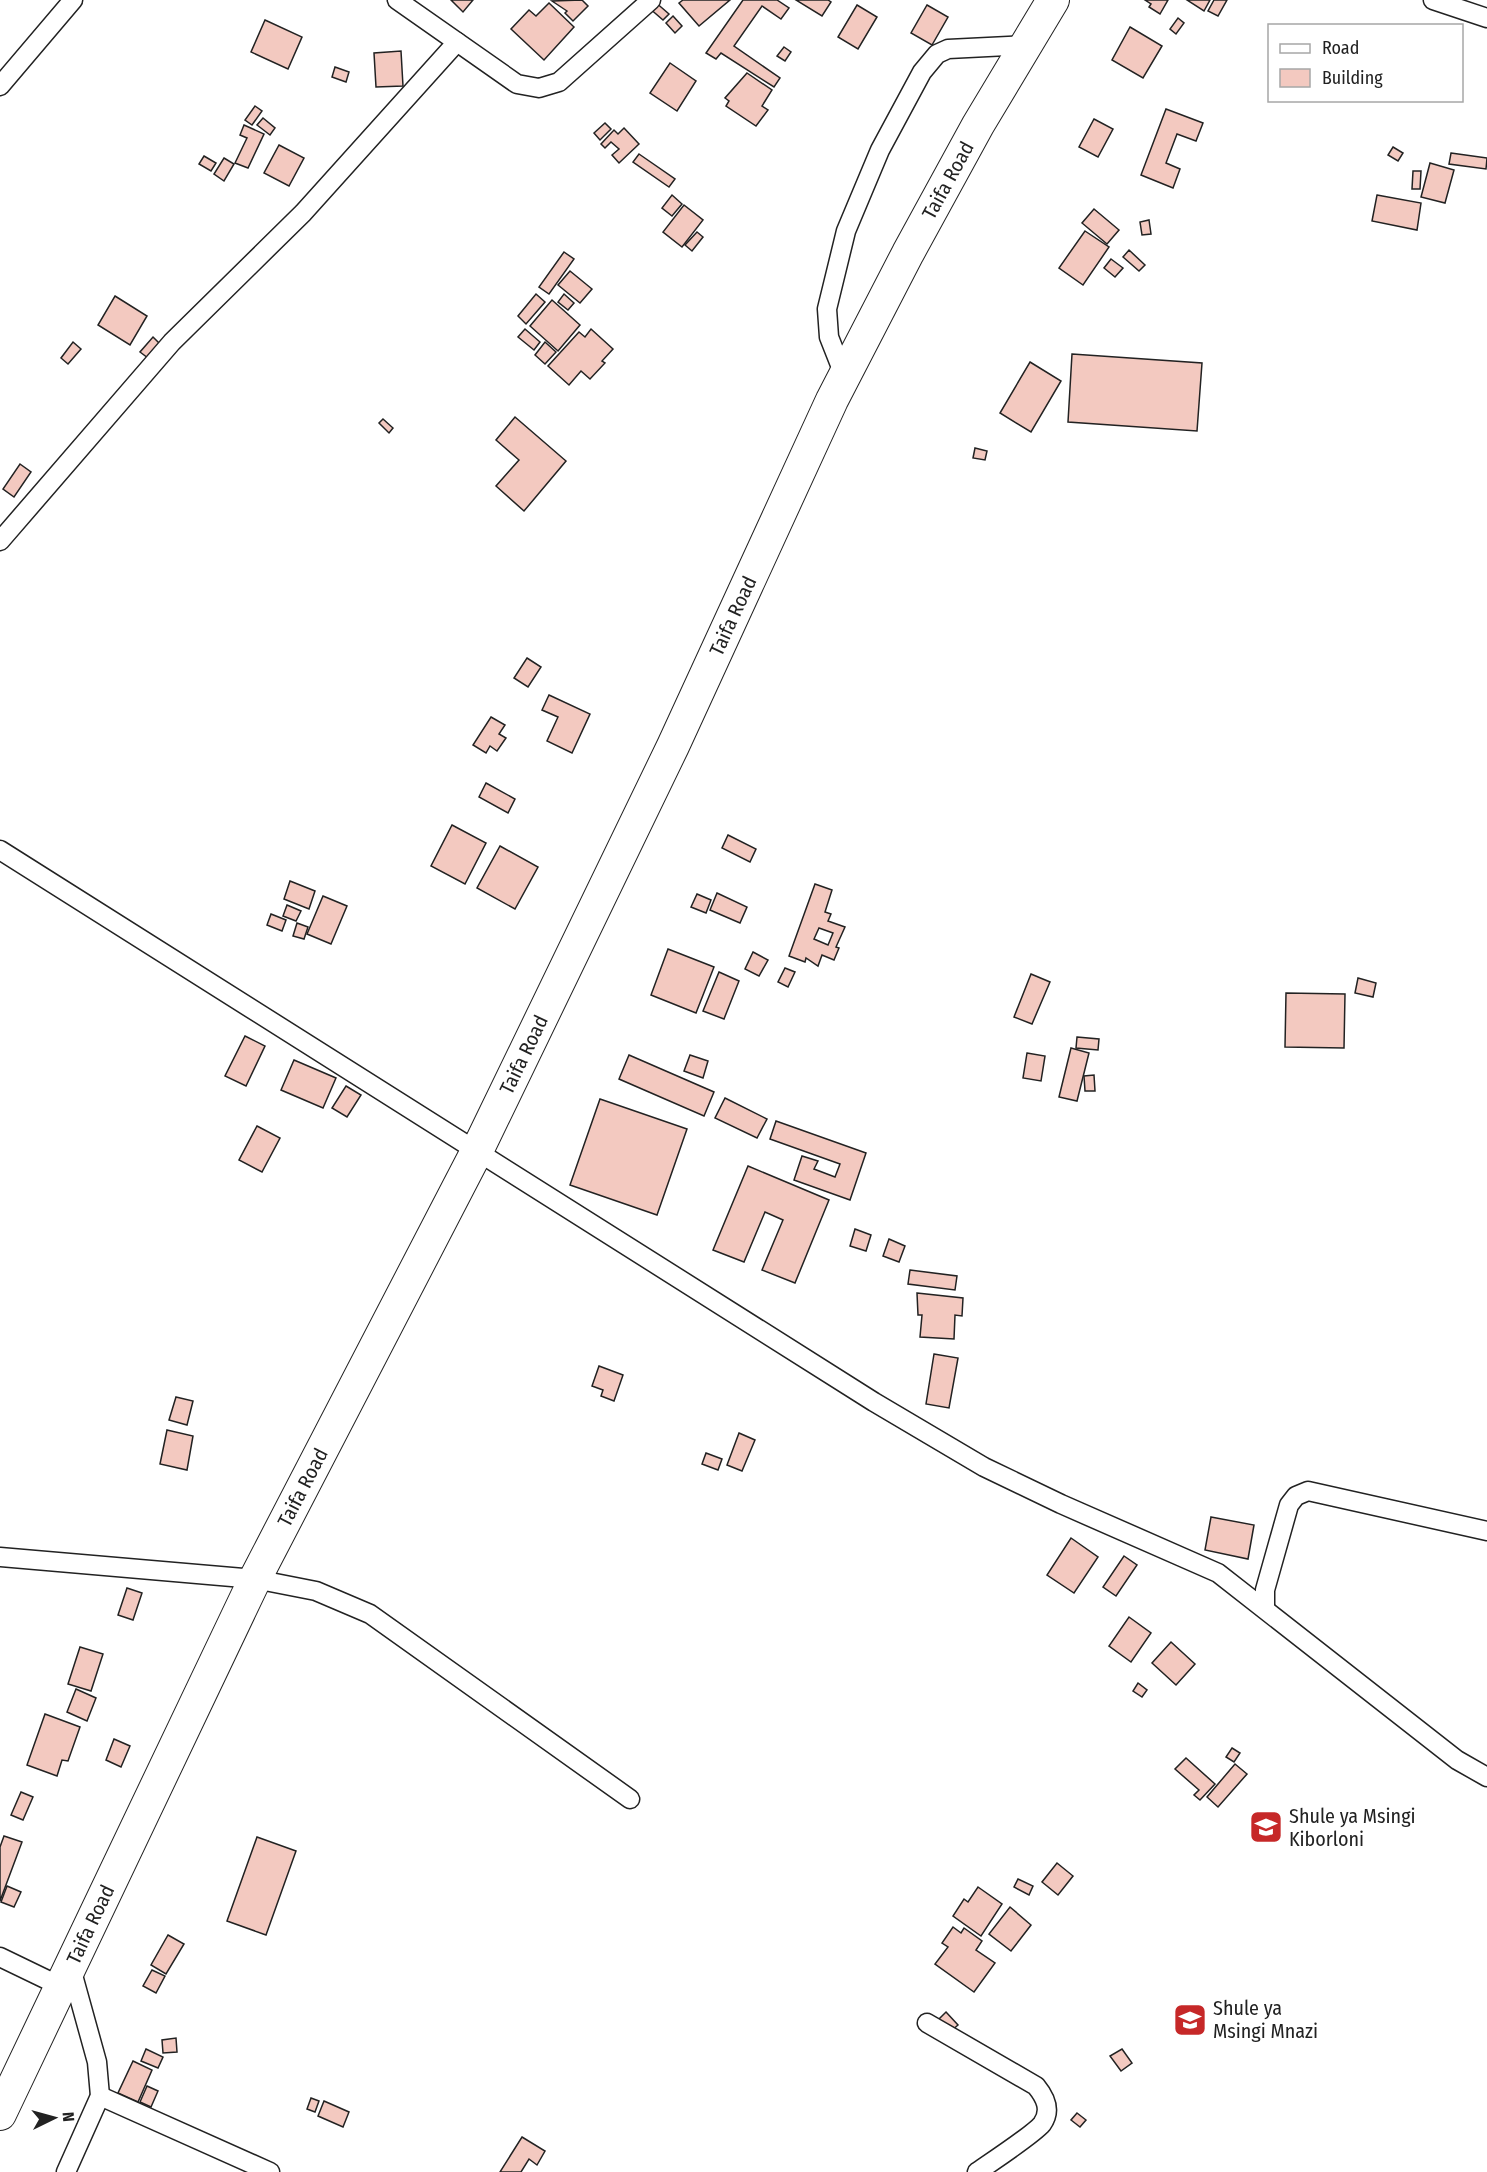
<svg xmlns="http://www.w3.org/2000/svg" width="1487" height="2172" font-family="'Fira Sans Condensed',sans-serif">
	<rect width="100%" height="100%" fill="#fff"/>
	<g fill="#f3c9c0" stroke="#222" stroke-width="1.5" fill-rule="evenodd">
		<polygon points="451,0 473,0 463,12"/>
		<polygon points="582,0 588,6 573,21 565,13 567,11 552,1"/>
		<polygon points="683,0 730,0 699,26 679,3"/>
		<polygon points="743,0 777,0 789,8 781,19 762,6 734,46 780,78 774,87 721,53 716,59 706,53"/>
		<polygon points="796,0 828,0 831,2 822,16"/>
		<polygon points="1145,0 1168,0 1160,14 1149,7 1151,4"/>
		<polygon points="1187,0 1210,0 1204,11"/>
		<polygon points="1214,0 1227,0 1218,16 1208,11"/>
		<polygon points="654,1 669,14 663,20 648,7"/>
		<polygon points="549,3 574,27 544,60 511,29 529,10 536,16"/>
		<polygon points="857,5 877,17 858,49 838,37"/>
		<polygon points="927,5 948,17 932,45 911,33"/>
		<polygon points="673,16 682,26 675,33 666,23"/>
		<polygon points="1178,18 1184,23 1176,34 1170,29"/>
		<polygon points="265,20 302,37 288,69 251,52"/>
		<polygon points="1130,27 1162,46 1143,78 1112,60"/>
		<polygon points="784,47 791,52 785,61 777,56"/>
		<polygon points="401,51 403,86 376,87 374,53"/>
		<polygon points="670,63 696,81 677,111 650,93"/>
		<polygon points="335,67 349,72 346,82 332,77"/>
		<polygon points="747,73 772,90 762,106 768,110 756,126 726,106 729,101 725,98"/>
		<polygon points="255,106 262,111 252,125 245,120"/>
		<polygon points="1166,109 1203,123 1196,141 1177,134 1166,163 1180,169 1173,188 1141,175"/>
		<polygon points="263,118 275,128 270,135 257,125"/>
		<polygon points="1094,119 1113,129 1098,157 1079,147"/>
		<polygon points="605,123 611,129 600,140 594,133"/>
		<polygon points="244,125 264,134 248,168 235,163 247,138 240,135"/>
		<polygon points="624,128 639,144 619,163 612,155 619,149 611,142 605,148 601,144 614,130 618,134"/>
		<polygon points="279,145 304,158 289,186 264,173"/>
		<polygon points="1393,147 1403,153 1398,161 1388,155"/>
		<polygon points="1451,153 1487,158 1486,169 1449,164"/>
		<polygon points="639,154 675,179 669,187 633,162"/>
		<polygon points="204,156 216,163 211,171 199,164"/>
		<polygon points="224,158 234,164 224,181 214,174"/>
		<polygon points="1430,163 1454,170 1445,203 1421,197"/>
		<polygon points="1413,171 1421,171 1420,189 1412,189"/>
		<polygon points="672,195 682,204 672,216 662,208"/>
		<polygon points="1377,195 1421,203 1417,230 1372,221"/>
		<polygon points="684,205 703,220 682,247 663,232"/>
		<polygon points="1094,209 1119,230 1107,244 1082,223"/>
		<polygon points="1149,220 1151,234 1142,235 1140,222"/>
		<polygon points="1085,231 1109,247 1083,285 1059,268"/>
		<polygon points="697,232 703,237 692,251 685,245"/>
		<polygon points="1129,250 1145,265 1139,271 1123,257"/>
		<polygon points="564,252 574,259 549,294 539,287"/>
		<polygon points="1111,259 1123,268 1115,277 1104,268"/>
		<polygon points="570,271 592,289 580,303 558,285"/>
		<polygon points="536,294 545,302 526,324 518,316"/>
		<polygon points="564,294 574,303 568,310 558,302"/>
		<polygon points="115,296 147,316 130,345 98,325"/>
		<polygon points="552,300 580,325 558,351 530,326"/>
		<polygon points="525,329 540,342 534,350 518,337"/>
		<polygon points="591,329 613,349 602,361 605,363 590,379 581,371 569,385 548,366 579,332 585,337"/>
		<polygon points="153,337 161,345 148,358 140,352"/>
		<polygon points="73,342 81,349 68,364 61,358"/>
		<polygon points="545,342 556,352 545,364 535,355"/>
		<polygon points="1072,354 1202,363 1197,431 1068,422"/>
		<polygon points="1030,362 1061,381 1031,432 1000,413"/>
		<polygon points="515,417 566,461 524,511 496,486 519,460 496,440"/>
		<polygon points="383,419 393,428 389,433 379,423"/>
		<polygon points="975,448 987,451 985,460 973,458"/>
		<polygon points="20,464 31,472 14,497 3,489"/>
		<polygon points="527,658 541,667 528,687 514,678"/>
		<polygon points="549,695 590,714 572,753 547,741 558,717 542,710"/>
		<polygon points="491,717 505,725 499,734 506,738 497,751 490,746 486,753 473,745"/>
		<polygon points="486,783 515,799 508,813 479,797"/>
		<polygon points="452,825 486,843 465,884 431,866"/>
		<polygon points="728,835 756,849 750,862 722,848"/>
		<polygon points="500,846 538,867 515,909 477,888"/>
		<polygon points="290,881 315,891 309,909 284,899"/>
		<path d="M815 884 832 890 825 912 831 914 828 921 845 927 836 947 839 948 834 960 822 955 818 966 806 958 805 962 789 956ZM819 928 833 933 828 945 814 939Z"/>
		<polygon points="717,893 747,907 740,923 710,910"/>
		<polygon points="697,894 711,900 706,913 691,907"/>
		<polygon points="323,896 347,906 331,944 307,934"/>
		<polygon points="287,905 301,911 296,921 283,916"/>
		<polygon points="271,914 286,920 282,931 267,925"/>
		<polygon points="297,923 308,927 304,939 293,936"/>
		<polygon points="668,949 714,967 696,1013 651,995"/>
		<polygon points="753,952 768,960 759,976 745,969"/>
		<polygon points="785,968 795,972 788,987 778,982"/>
		<polygon points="719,972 739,981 724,1019 703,1011"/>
		<polygon points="1031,974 1050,982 1032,1024 1014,1017"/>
		<polygon points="1358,978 1376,983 1373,997 1355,993"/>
		<polygon points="1286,993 1345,994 1344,1048 1285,1047"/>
		<polygon points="245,1036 265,1046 246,1086 225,1076"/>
		<polygon points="1077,1037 1099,1039 1098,1050 1076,1048"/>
		<polygon points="1071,1048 1089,1053 1077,1101 1059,1097"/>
		<polygon points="1027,1053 1045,1056 1041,1081 1023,1078"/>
		<polygon points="629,1055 714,1092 704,1116 619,1079"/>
		<polygon points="690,1055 708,1061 703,1078 684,1071"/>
		<polygon points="294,1060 336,1078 323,1108 281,1090"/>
		<polygon points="1094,1075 1095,1091 1085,1091 1084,1076"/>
		<polygon points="346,1086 361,1095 347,1117 332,1108"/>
		<polygon points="725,1098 767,1119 757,1138 715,1118"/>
		<polygon points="600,1099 687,1129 657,1215 570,1185"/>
		<polygon points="776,1121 866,1153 850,1200 794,1180 802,1156 818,1161 814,1169 835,1177 840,1164 770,1139"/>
		<polygon points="257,1126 280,1138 262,1172 239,1160"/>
		<polygon points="748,1166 829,1200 795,1283 762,1270 783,1220 765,1212 744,1262 713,1250"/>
		<polygon points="855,1229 871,1235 866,1251 850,1246"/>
		<polygon points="889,1239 905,1246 899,1262 883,1256"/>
		<polygon points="910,1270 957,1276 955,1290 908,1284"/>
		<polygon points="917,1293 963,1298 962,1316 955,1315 954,1339 920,1337 922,1315 918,1315"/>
		<polygon points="934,1354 958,1358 949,1408 926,1404"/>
		<polygon points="599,1366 623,1375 614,1401 601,1396 603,1390 592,1386"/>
		<polygon points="176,1397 193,1401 187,1425 169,1420"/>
		<polygon points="167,1430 193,1436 187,1470 160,1464"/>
		<polygon points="739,1433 755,1440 742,1471 727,1465"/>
		<polygon points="706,1453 722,1459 718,1470 702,1464"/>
		<polygon points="1211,1517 1254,1525 1248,1559 1205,1550"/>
		<polygon points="1071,1538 1098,1557 1074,1593 1047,1575"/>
		<polygon points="1124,1556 1137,1565 1116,1596 1103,1587"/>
		<polygon points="127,1588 142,1593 133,1620 118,1615"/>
		<polygon points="1129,1617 1151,1633 1131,1662 1109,1646"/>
		<polygon points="1171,1642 1195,1664 1176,1685 1152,1663"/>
		<polygon points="80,1647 103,1654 91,1691 68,1684"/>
		<polygon points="1138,1683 1147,1690 1142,1697 1133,1691"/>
		<polygon points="76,1689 96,1698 87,1721 67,1712"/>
		<polygon points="45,1714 80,1727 68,1761 62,1760 57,1776 27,1765"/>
		<polygon points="114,1739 130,1746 121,1767 106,1760"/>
		<polygon points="1232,1748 1240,1753 1234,1762 1226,1757"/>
		<polygon points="1186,1758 1215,1784 1200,1800 1194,1795 1199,1790 1175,1769"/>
		<polygon points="1235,1764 1247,1774 1218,1807 1207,1797"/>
		<polygon points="21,1792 33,1797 23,1820 11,1815"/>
		<polygon points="4,1836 22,1842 0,1901 0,1847"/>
		<polygon points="257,1837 296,1851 266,1935 227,1921"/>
		<polygon points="1057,1863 1073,1876 1058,1895 1042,1882"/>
		<polygon points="1018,1879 1033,1886 1029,1895 1014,1887"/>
		<polygon points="7,1886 21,1892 14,1907 1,1902"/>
		<polygon points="978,1887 1002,1904 981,1936 953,1916 964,1899 968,1902"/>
		<polygon points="1010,1907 1031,1925 1011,1951 989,1934"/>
		<polygon points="953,1927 961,1933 964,1928 982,1941 976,1950 995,1963 974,1992 935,1964 948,1947 942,1943"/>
		<polygon points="168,1935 184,1944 166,1974 151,1965"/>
		<polygon points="152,1970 165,1976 156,1993 143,1986"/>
		<polygon points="946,2012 958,2025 951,2031 939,2019"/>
		<polygon points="176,2038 177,2052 163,2053 162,2040"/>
		<polygon points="146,2049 163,2057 158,2068 141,2061"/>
		<polygon points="1122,2049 1132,2063 1121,2071 1110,2056"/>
		<polygon points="133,2061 152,2070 138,2102 118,2093"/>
		<polygon points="147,2086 158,2091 151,2107 140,2102"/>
		<polygon points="311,2098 319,2101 315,2112 307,2109"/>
		<polygon points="324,2101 349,2112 343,2127 318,2116"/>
		<polygon points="1077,2113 1086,2120 1080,2127 1071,2120"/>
		<polygon points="522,2137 545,2151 537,2165 529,2159 521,2172 500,2172"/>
	</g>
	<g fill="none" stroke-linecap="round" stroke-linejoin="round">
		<g stroke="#222" stroke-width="21">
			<g id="minor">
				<polyline points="397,0 517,84 539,88 559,82 651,0"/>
				<polyline points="1433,0 1487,18"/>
				<polyline points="0,86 73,0"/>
				<polyline points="844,375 829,337 827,309 846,231 880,150 922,72 937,54 948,49 1026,45"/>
				<polyline points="0,541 172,342 303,213 457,42"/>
				<polyline points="0,850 874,1402 984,1467 1061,1504 1218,1573 1457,1760 1487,1777"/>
				<polyline points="0,1557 255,1579 316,1591 370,1614 630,1799"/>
				<polyline points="1265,1607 1265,1590 1289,1505 1296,1496 1308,1491 1487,1531"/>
				<polyline points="0,1957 62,1987"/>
				<path d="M927 2023 1036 2086C1045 2097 1052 2110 1042 2124 1034 2134 990 2163 977 2172"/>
				<polyline points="100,2096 270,2172"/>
				<polyline points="66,2172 100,2096 97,2062 71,1968"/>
			</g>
		</g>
		<g stroke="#222" stroke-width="34">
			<g id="trunk">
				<path id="s1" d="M0 2114 255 1579 477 1151 673 746 832 400 908 253 978 125 1053 0"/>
			</g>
		</g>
		<use href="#minor" stroke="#fff" stroke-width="18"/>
		<use href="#trunk" stroke="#fff" stroke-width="32"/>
	</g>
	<defs>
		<g id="school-square" transform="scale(1.725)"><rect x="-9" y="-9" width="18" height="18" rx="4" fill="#c62828" stroke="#fff"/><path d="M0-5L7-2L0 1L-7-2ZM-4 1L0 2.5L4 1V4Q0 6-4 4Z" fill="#fff"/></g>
	</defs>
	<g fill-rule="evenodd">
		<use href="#school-square" x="1266" y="1827"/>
		<use href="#school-square" x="1190" y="2020"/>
	</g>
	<g text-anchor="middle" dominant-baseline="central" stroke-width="4.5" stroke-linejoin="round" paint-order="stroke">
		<g font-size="20" fill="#222" stroke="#fff">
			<text stroke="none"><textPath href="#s1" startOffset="2154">Taifa Road</textPath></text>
			<text stroke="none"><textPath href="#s1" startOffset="1668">Taifa Road</textPath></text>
			<text stroke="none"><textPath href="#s1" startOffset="1182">Taifa Road</textPath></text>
			<text stroke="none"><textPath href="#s1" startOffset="696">Taifa Road</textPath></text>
			<text stroke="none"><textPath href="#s1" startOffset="210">Taifa Road</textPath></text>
		</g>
		<g font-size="20" fill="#222" stroke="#fff" text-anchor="start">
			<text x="1289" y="1816">Shule ya Msingi<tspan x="1289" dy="23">Kiborloni</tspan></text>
			<text x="1213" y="2008">Shule ya<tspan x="1213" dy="23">Msingi Mnazi</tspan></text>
		</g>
	</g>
	<rect x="1268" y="24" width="195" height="78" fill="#ffffff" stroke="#a7a7a7" stroke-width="1.5"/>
	<rect x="1280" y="44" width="30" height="9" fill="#ffffff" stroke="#a7a7a7" stroke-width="1.5"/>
	<text x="1322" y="54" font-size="18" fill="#222222">Road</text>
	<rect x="1280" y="69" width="30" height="18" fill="#f3c9c0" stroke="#a7a7a7" stroke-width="1.5"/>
	<text x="1322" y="84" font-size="18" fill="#222222">Building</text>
	<g transform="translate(54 2118) rotate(85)" stroke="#ffffff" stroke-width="4.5" paint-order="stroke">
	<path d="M0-4.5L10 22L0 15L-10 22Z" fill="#222222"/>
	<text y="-9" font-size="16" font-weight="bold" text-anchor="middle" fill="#222222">N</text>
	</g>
</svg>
